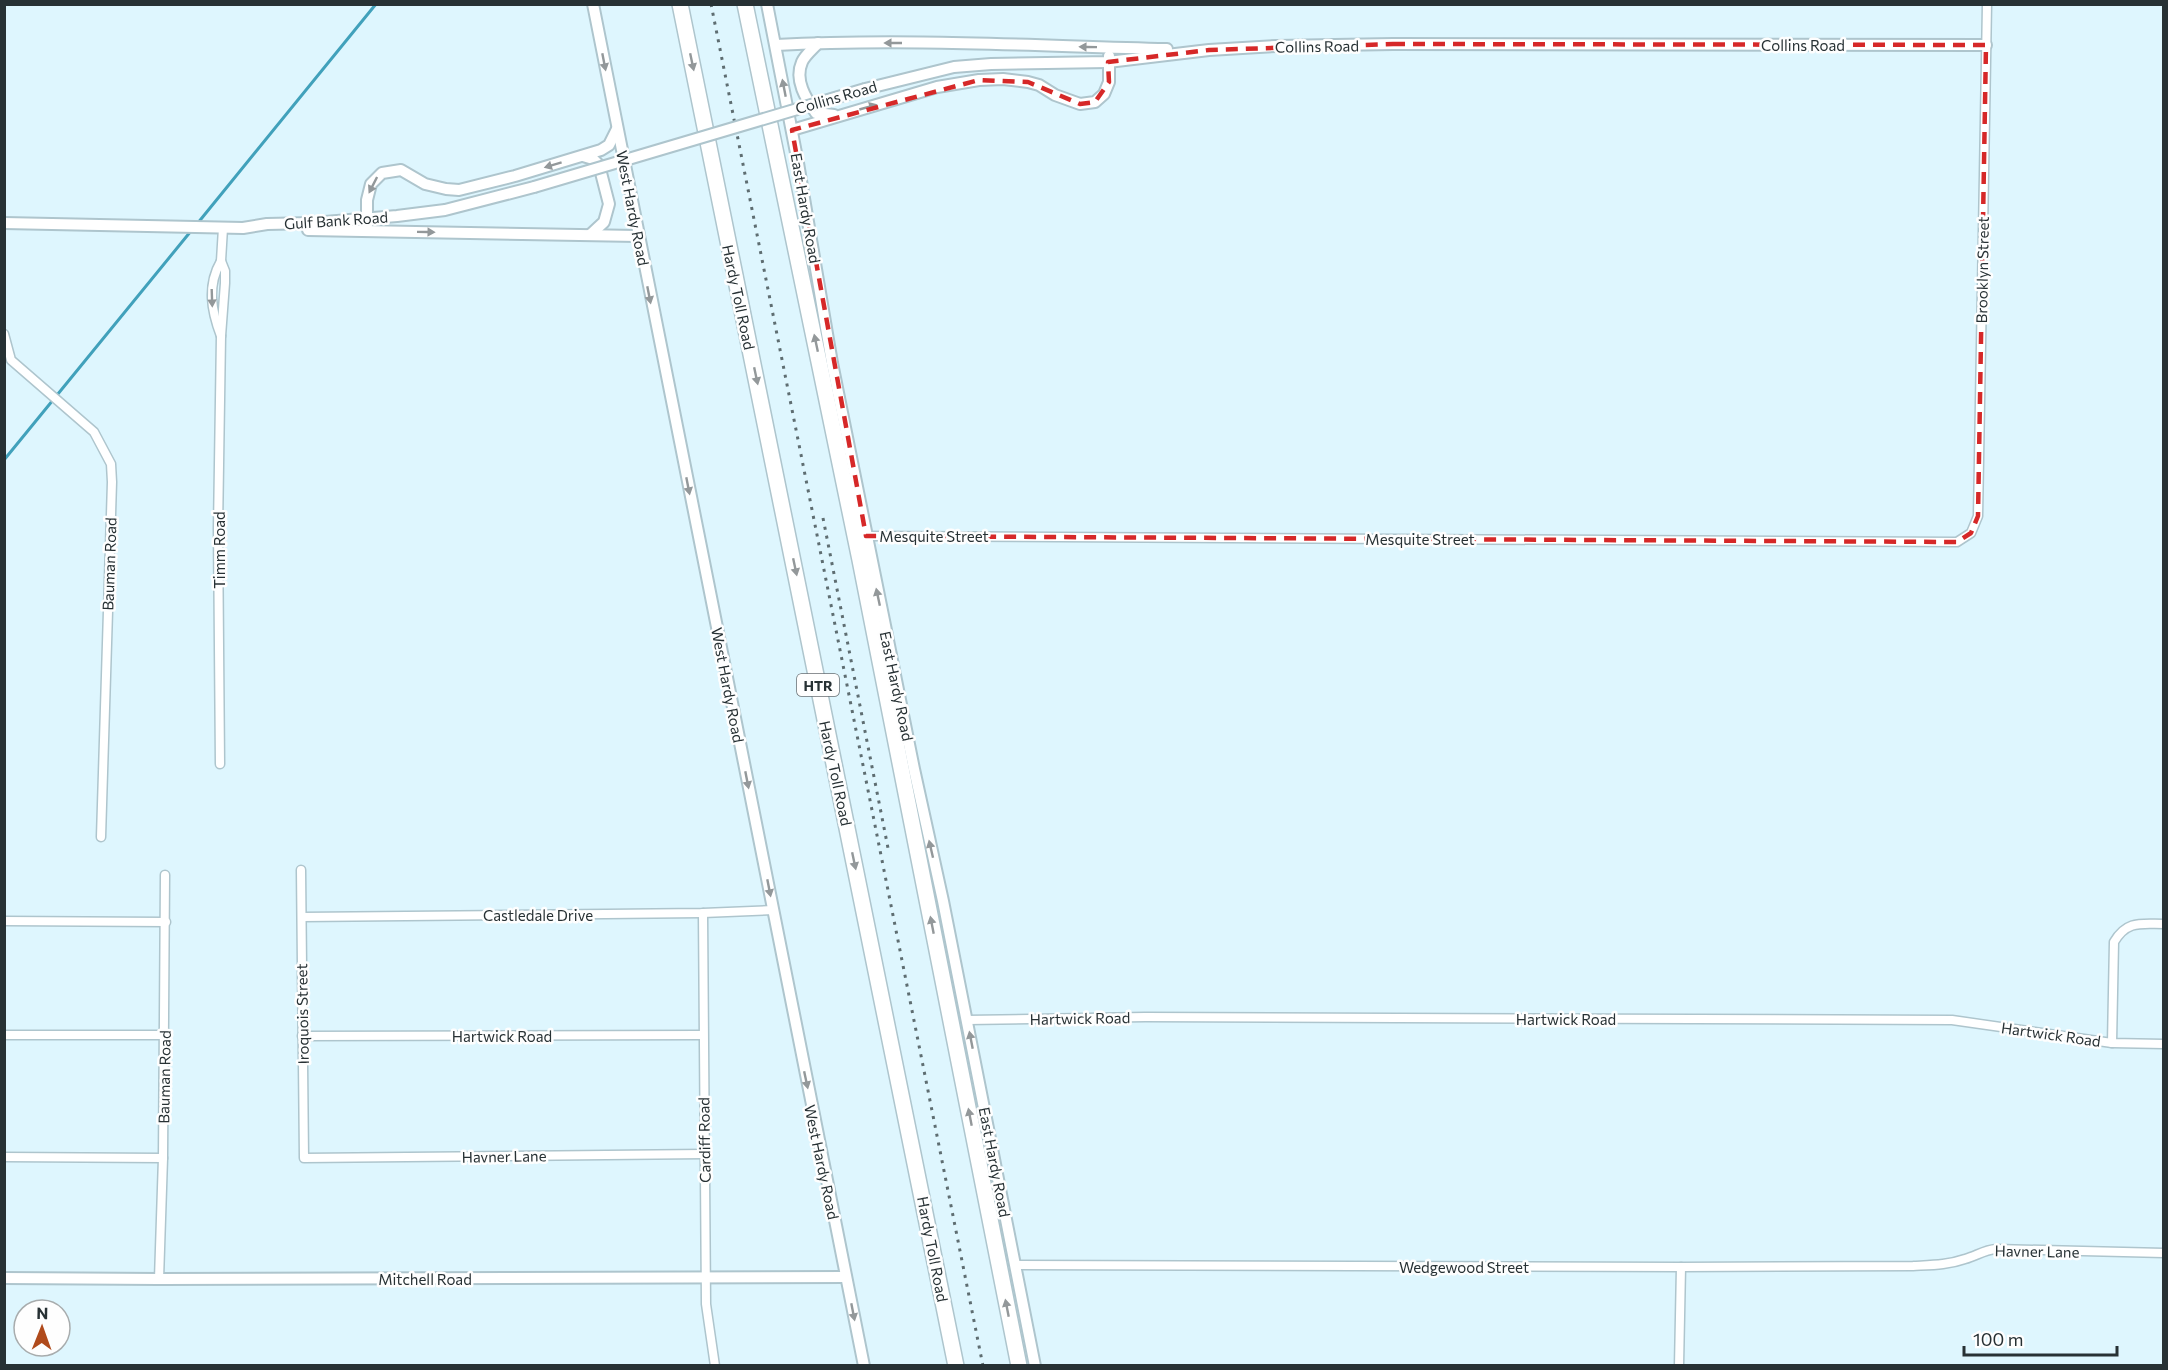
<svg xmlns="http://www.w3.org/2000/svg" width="2168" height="1370" font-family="Commissioner,sans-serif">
	<rect width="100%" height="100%" fill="#def6fe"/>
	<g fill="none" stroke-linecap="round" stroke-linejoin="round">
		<g stroke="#41a1bb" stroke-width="3">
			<polyline points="197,224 376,4"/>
			<polyline points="4,460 191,231"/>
		</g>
		<g stroke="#aec5cd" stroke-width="11">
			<g id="street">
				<path d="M221 261C207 285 211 310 221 336"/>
				<polyline points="4,334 11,360 94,432 111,464 112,482 101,837"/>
				<polyline points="866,536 1957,542 1971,533 1978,516 1987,4"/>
				<polyline points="220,764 218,529 221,336 225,283 225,271 221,261 223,228"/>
				<polyline points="301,870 304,1158 705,1154"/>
				<polyline points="703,913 706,1304 715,1366"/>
				<polyline points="302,917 703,913 773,910"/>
				<polyline points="4,921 166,922"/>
				<polyline points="967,1020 1145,1017 1952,1020 2112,1043 2164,1044"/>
				<polyline points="4,1035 164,1035"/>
				<polyline points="302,1036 702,1035"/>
				<path d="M2112 1043 2114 942C2127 920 2141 924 2164 924"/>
				<polyline points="4,1157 163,1158"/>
				<path d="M1015 1265 1681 1267 1913 1266C1931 1265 1948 1265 1965 1259 1976 1256 1984 1250 1996 1249L2164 1253"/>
				<polyline points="159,1279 163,1158 165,875"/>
				<polyline points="1679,1366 1681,1267"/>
			</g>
		</g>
		<g stroke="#aec5cd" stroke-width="14">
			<g id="secondary">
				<polyline points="593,4 864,1366"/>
				<polyline points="767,4 798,163 832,363 914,769 943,901 1035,1366"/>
				<path d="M818 43C813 49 805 55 802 62 794 80 806 99 816 113L834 115"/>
				<path d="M776 45C906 38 1037 46 1167 49"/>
				<polyline points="865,89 954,67 991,64 1108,62 1209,50 1276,46 1393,44 1986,45"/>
				<polyline points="792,130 937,87 979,80 1003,79 1028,82 1039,85 1055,95 1080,104 1095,102 1104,94 1109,82 1109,56"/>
				<polyline points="583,156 593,159 599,165 609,204 604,222 590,235"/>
				<polyline points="4,223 243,228 267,224 313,223 397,216 445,210 534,187"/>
				<polyline points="367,225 367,200 371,184 382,173 401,170 425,184 446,189 459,190 515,176 601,150 609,145 617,129"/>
				<polyline points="308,230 637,236"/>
				<polyline points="4,1278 159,1279 846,1277"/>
			</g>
		</g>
		<g stroke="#aec5cd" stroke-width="18">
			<g id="highway">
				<polyline points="680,4 956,1366"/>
				<polyline points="745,4 860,560 1019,1366"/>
			</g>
		</g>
		<use href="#street" stroke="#fff" stroke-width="8"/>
		<use href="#secondary" stroke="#fff" stroke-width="10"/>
		<use href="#highway" stroke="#fff" stroke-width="15"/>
		<g stroke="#5e6d71" stroke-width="3" stroke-dasharray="3 6" stroke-linecap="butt">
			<polyline points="711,4 983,1366"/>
			<polyline points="823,518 888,848"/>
		</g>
		<g stroke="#aec5cd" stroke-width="14" stroke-linecap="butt">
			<polyline id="secondary-bridge" points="534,187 865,89"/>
		</g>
		<use href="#secondary-bridge" stroke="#fff" stroke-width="10"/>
	</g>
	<defs><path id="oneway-solid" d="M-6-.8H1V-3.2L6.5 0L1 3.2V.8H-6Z" transform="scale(1.5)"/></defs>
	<g fill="#93989a">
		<use href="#oneway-solid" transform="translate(893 43) rotate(-180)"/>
		<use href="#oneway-solid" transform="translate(1088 47) rotate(-179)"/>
		<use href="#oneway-solid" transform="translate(604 62) rotate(79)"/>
		<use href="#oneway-solid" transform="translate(692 62) rotate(78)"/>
		<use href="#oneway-solid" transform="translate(784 88) rotate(-101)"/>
		<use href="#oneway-solid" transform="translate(868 107) rotate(-16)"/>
		<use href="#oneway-solid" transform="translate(553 165) rotate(163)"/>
		<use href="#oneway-solid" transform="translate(373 185) rotate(117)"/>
		<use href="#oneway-solid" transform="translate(426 232) rotate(1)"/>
		<use href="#oneway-solid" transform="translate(649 295) rotate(79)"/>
		<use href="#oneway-solid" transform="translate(212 298) rotate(88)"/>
		<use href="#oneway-solid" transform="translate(816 343) rotate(-102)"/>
		<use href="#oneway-solid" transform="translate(756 376) rotate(78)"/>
		<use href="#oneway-solid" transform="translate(688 486) rotate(79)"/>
		<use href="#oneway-solid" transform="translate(795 567) rotate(78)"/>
		<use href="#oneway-solid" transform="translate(878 597) rotate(-102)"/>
		<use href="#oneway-solid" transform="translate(747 780) rotate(79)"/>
		<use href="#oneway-solid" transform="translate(931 849) rotate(-103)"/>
		<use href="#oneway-solid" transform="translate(854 861) rotate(78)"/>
		<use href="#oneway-solid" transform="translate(769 888) rotate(79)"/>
		<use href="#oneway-solid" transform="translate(932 925) rotate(-101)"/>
		<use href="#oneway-solid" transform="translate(971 1040) rotate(-101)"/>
		<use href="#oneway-solid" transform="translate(806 1080) rotate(78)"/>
		<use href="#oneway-solid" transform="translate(970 1117) rotate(-101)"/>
		<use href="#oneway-solid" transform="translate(1007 1308) rotate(-101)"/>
		<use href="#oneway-solid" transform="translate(853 1312) rotate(79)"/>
	</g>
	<path fill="none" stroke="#d62828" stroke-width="4.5" stroke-dasharray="12 8" stroke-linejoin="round" d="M1393 44 1986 45 1978 516 1971 533 1957 542 866 536 792 130 979 80 1028 82 1080 104 1095 102 1109 82 1108 62 1209 50Z"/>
	<g text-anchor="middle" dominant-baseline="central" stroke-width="5" stroke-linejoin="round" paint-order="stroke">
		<rect fill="#fefefe" stroke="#686e71" stroke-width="1.5" x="797" y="674" width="42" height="22" rx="4.5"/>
		<g font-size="14" font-weight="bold" fill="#273134">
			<text x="818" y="685">HTR</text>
		</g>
		<g font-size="15" fill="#273134" stroke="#fefefe">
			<text x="1803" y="45">Collins Road</text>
			<text transform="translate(1317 46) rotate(-1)">Collins Road</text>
			<text transform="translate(836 97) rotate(-16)">Collins Road</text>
			<text transform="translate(633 208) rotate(79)">West Hardy Road</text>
			<text transform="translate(806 208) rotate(80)">East Hardy Road</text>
			<text transform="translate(336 220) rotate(-4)">Gulf Bank Road</text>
			<text transform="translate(1982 270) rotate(-89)">Brooklyn Street</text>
			<text transform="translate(739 297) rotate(78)">Hardy Toll Road</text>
			<text x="934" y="536">Mesquite Street</text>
			<text x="1420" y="539">Mesquite Street</text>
			<text transform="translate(219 550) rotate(-90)">Timm Road</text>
			<text transform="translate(109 564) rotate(-88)">Bauman Road</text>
			<text transform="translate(728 685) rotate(79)">West Hardy Road</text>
			<text transform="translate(897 686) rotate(78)">East Hardy Road</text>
			<text transform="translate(836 773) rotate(78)">Hardy Toll Road</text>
			<text x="538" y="915">Castledale Drive</text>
			<text transform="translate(302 1014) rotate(-91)">Iroquois Street</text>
			<text transform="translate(1080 1018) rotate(-1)">Hartwick Road</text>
			<text x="1566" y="1019">Hartwick Road</text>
			<text transform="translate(2051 1034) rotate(8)">Hartwick Road</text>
			<text x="502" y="1036">Hartwick Road</text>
			<text transform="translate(164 1077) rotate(-89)">Bauman Road</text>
			<text transform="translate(704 1140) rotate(-91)">Cardiff Road</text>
			<text transform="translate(504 1156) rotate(-1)">Havner Lane</text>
			<text transform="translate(822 1162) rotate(78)">West Hardy Road</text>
			<text transform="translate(995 1162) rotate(79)">East Hardy Road</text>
			<text transform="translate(933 1249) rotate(79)">Hardy Toll Road</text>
			<text transform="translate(2037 1251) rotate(1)">Havner Lane</text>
			<text x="1464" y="1267">Wedgewood Street</text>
			<text x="425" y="1279">Mitchell Road</text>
		</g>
	</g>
	<rect width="2168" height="1370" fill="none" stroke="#273134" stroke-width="12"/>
	<g transform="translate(42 1328) rotate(1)"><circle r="28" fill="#fefefe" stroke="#a8acad" stroke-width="1.5"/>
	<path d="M0-4.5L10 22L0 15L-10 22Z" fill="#b04b1c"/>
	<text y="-9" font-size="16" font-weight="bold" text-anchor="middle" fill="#273134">N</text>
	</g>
	<path d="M1964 1346v9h153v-9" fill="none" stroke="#273134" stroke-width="3"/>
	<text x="1973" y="1346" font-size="18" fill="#273134" stroke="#fefefe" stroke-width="4.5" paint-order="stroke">100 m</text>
</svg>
